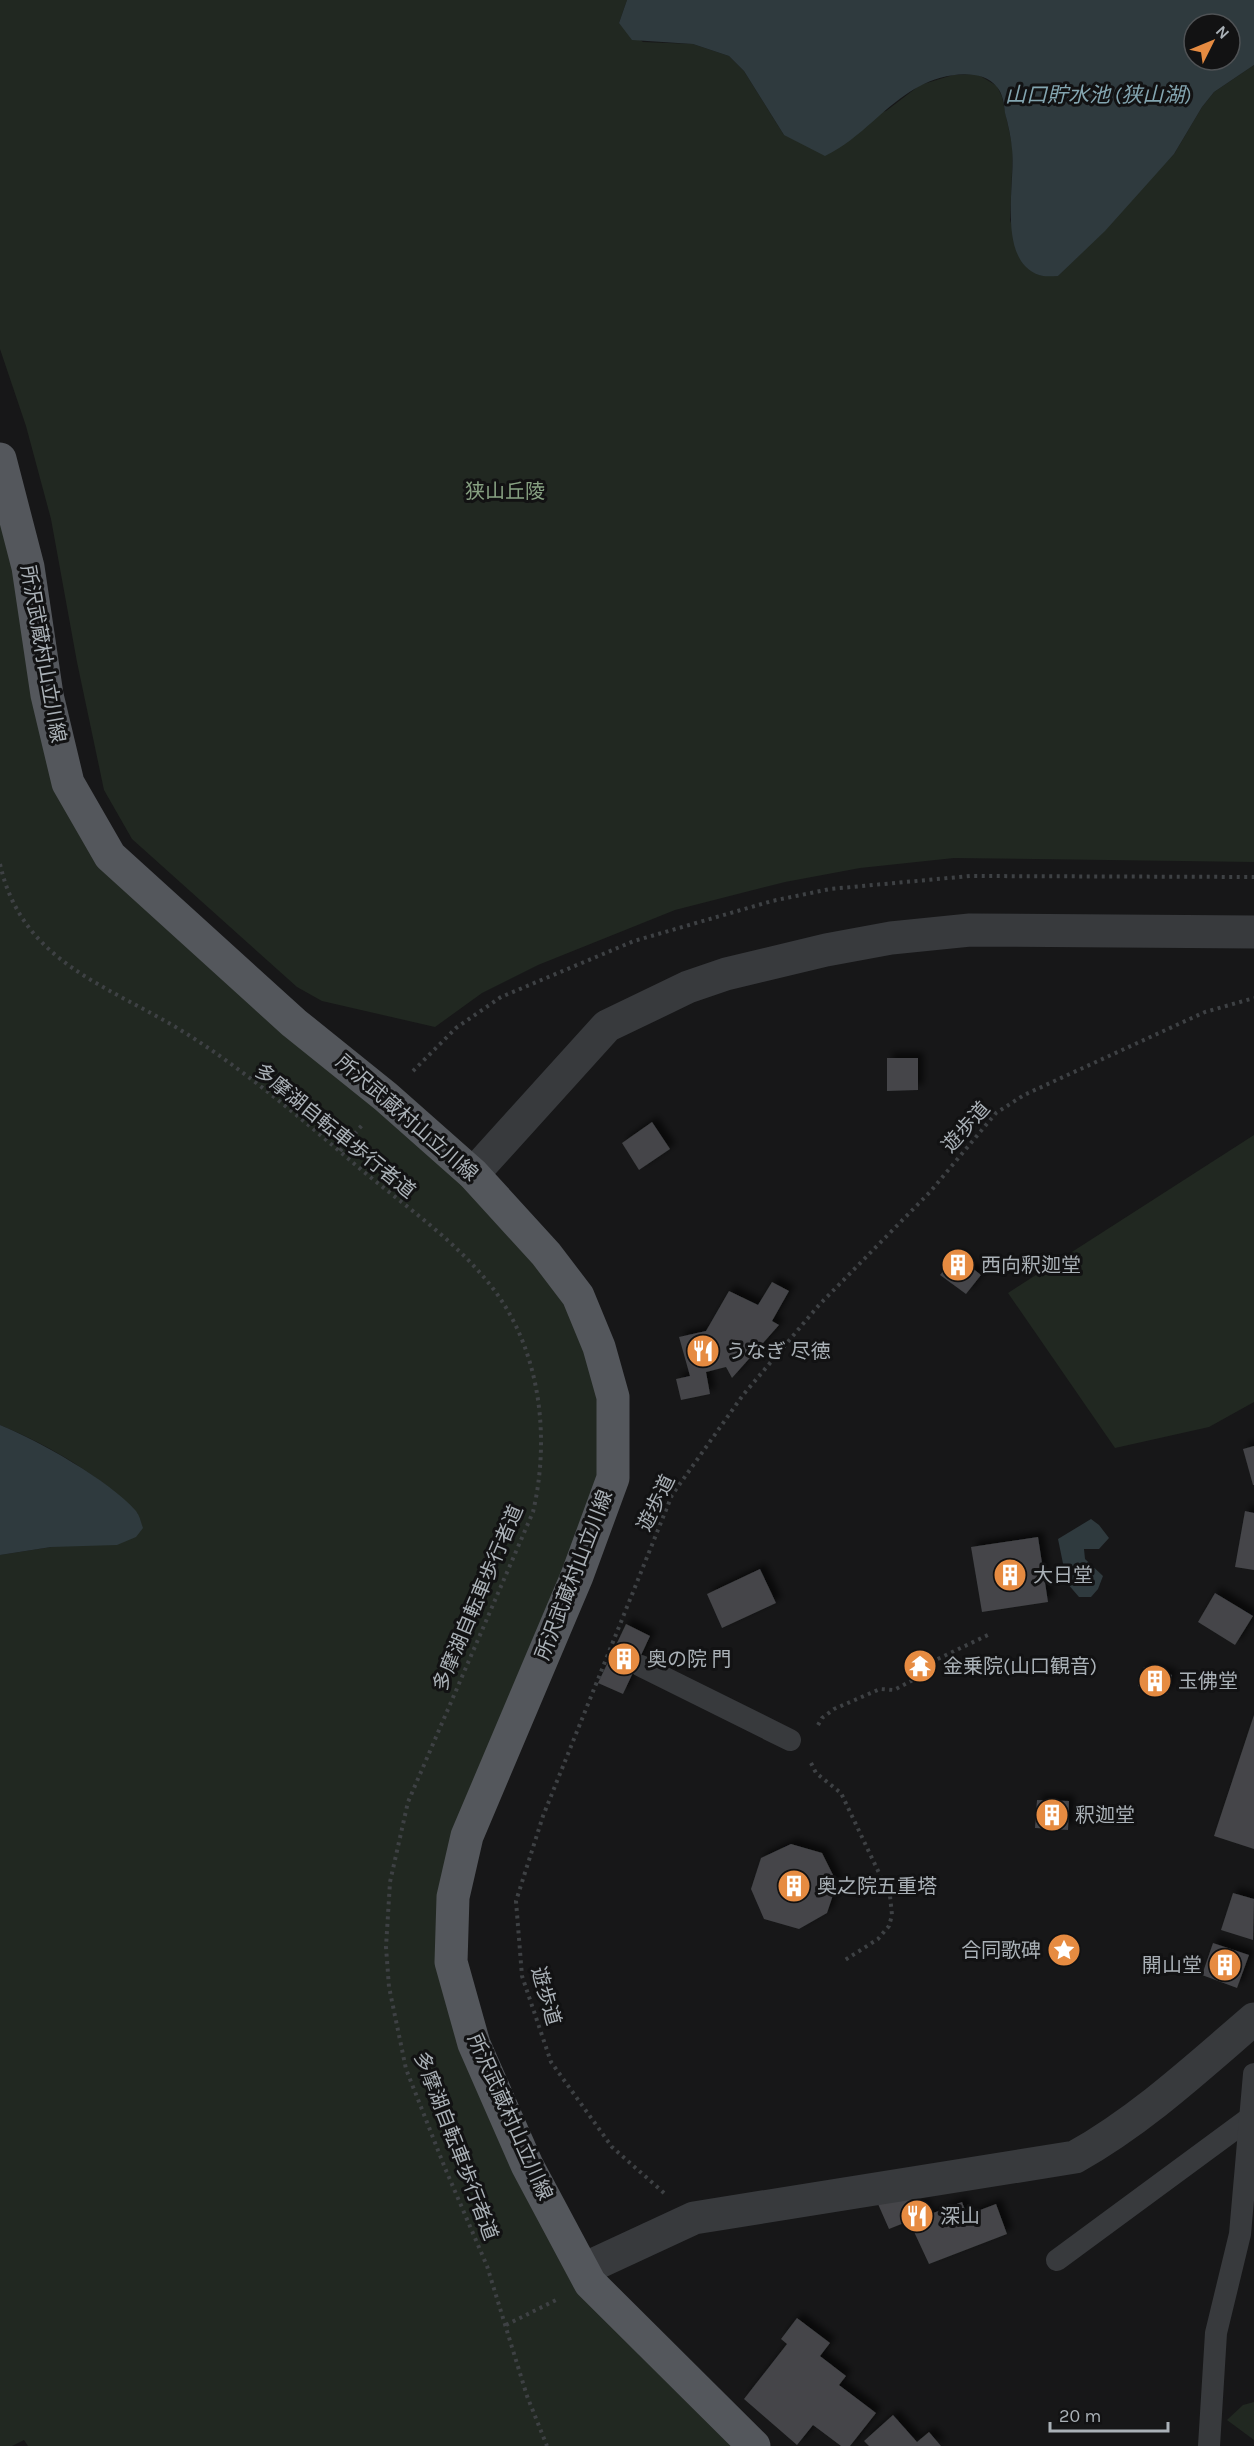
<svg xmlns="http://www.w3.org/2000/svg" width="1254" height="2446" font-family="Karla,'Noto Sans JP',sans-serif">
	<defs>
		<filter id="shadow"><feDropShadow dx="5.5" dy="-5.5" stdDeviation="3" flood-color="#0009"/></filter>
	</defs>
	<rect width="100%" height="100%" fill="#171718"/>
	<g fill="#212821">
		<polygon points="0,0 627,0 619,23 643,42 693,44 729,56 744,71 784,135 886,111 920,85 953,75 977,74 997,86 1002,97 1013,149 1010,220 1024,263 1039,275 1058,276 1174,154 1202,107 1214,92 1254,65 1254,862 954,858 860,868 785,882 675,910 538,965 482,993 435,1027 322,1001 297,987 132,839 104,790 77,662 51,519 26,426 0,349"/>
		<path d="M0 459 47 695 110 856 294 1023 578 1296 613 1478 467 1836 451 1962 584 2269 754 2446H28L24 2440 12 2446H0V1555L51 1547 138 1514C101 1476 49 1445 0 1425Z"/>
		<polygon points="1254,1135 1254,1402 1209,1427 1115,1448 1008,1293"/>
		<polygon points="1254,2402 1254,2440 1227,2420 1243,2405"/>
	</g>
	<g fill="#2f3a3e" fill-rule="evenodd">
		<path d="M627 0H1254V65L1214 92 1202 107 1174 154 1105 231 1058 276C1052 276 1044 277 1039 275 996 260 1016 182 1012 149 1011 137 1008 124 1005 113 1004 104 1003 94 997 87 980 66 940 75 920 86 885 104 861 139 825 156L784 135 744 71 729 56 693 44 632 40 619 23ZM1194 24H1230V60H1194Z"/>
		<path d="M0 1425C39 1441 109 1480 136 1511 140 1516 141 1523 143 1528L136 1537 117 1545 51 1547 0 1555Z"/>
		<polygon points="1091,1519 1099,1525 1109,1538 1099,1549 1084,1549 1085,1559 1103,1576 1098,1589 1091,1597 1079,1597 1067,1583 1058,1539"/>
	</g>
	<g fill="#444548" filter="url(#shadow)">
		<polygon points="887,1058 918,1058 918,1090 887,1091"/>
		<polygon points="652,1122 670,1149 639,1170 622,1143"/>
		<polygon points="956,1255 981,1275 966,1294 940,1275"/>
		<polygon points="772,1282 789,1291 772,1321 779,1325 732,1378 726,1367 706,1372 710,1394 681,1400 676,1379 690,1376 679,1337 706,1331 729,1291 758,1305"/>
		<polygon points="1254,1446 1254,1485 1253,1485 1243,1449"/>
		<polygon points="1245,1511 1254,1513 1254,1570 1235,1567"/>
		<polygon points="1038,1537 1048,1602 982,1612 971,1547"/>
		<polygon points="760,1569 776,1603 722,1628 707,1594"/>
		<polygon points="1215,1593 1253,1616 1235,1645 1198,1622"/>
		<polygon points="626,1624 650,1636 623,1694 598,1683"/>
		<polygon points="1144,1667 1172,1675 1167,1694 1138,1686"/>
		<polygon points="1254,1715 1254,1849 1214,1836"/>
		<polygon points="1037,1800 1069,1801 1068,1830 1035,1828"/>
		<polygon points="791,1844 822,1853 837,1883 827,1913 799,1929 764,1919 751,1889 761,1858"/>
		<polygon points="1233,1893 1254,1899 1253,1940 1221,1930"/>
		<polygon points="1213,1943 1249,1955 1237,1988 1202,1975"/>
		<polygon points="908,2193 913,2208 923,2203 928,2215 962,2202 967,2215 996,2204 1007,2234 929,2264 909,2221 889,2229 878,2204"/>
		<polygon points="797,2318 830,2343 820,2356 846,2376 839,2385 876,2413 850,2446 841,2446 813,2425 797,2445 744,2399 787,2344 781,2339"/>
		<polygon points="893,2415 917,2442 929,2432 941,2446 869,2446 864,2441"/>
	</g>
	<g fill="none" stroke-linecap="round" stroke-linejoin="round">
		<g stroke="#3e4144" stroke-width="4" stroke-dasharray="3 4.5" stroke-linecap="butt">
			<path d="M0 864C22 964 111 986 187 1034 247 1072 304 1121 358 1167 401 1203 451 1237 487 1281 540 1344 551 1435 533 1512L408 1802 390 1882 386 1947 389 1987 406 2069 445 2168 487 2266 527 2396 547 2446"/>
			<polyline points="413,1071 456,1028 501,997 634,941 772,901 830,889 970,876 1254,877"/>
			<polyline points="340,1151 363,1124"/>
			<polyline points="818,1725 822,1718 834,1709 880,1689 894,1690 913,1680 921,1667 990,1634"/>
			<polyline points="811,1763 816,1773 841,1793 890,1896 892,1915 889,1926 878,1939 845,1960"/>
			<polyline points="664,2193 612,2147 551,2062 522,1976 516,1901 543,1816 672,1495 743,1395 819,1305 930,1192 996,1113 1024,1095 1205,1012 1254,998"/>
			<polyline points="506,2325 556,2300"/>
		</g>
		<g stroke="#383a3d" stroke-width="22">
			<polyline points="641,1666 790,1740"/>
			<polyline points="1057,2260 1251,2117"/>
			<polyline points="1209,2446 1216,2333 1240,2234 1254,2074"/>
		</g>
		<path stroke="#383a3d" stroke-width="33" d="M584 2269 694 2218 1075 2157C1141 2120 1197 2068 1254 2019"/>
		<polyline stroke="#383a3d" stroke-width="33" points="473,1174 607,1026 688,987 726,974 826,950 891,938 970,930 1254,932"/>
		<polyline stroke="#54575c" stroke-width="33" points="0,459 28,567 47,695 68,783 110,856 294,1023 386,1097 473,1174 546,1254 578,1296 599,1347 613,1397 613,1478 577,1576 467,1836 453,1897 451,1962 474,2044 527,2165 590,2283 754,2446"/>
	</g>
	<defs>
		<g id="building-disc" transform="scale(1.725)"><circle r="9.5" fill="#e68b41" stroke="#121213"/><path d="M-4-6H4V6H1V3H-1V6H-4ZM-2.5-4.3h1.7v1.8h-1.7ZM.8-4.3h1.7v1.8H.8ZM-2.5-1h1.7V.8h-1.7ZM.8-1h1.7V.8H.8Z" fill="#fff"/></g>
		<g id="restaurant-disc" transform="scale(1.725)"><circle r="9.5" fill="#e68b41" stroke="#121213"/><path d="M-5-6h1v4h1v-4h1v4h1v-4h1v5L-1.5 .5V6h-2V.5L-5-1ZM5-6V6H3V1.5H1.5Q1.5-4 5-6Z" fill="#fff"/></g>
		<g id="temple-disc" transform="scale(1.725)"><circle r="9.5" fill="#e68b41" stroke="#121213"/><path d="M0-6L5-2H3V0L6.5 2.5H4V6H1.5V3h-3V6H-4V2.5H-6.5L-3 0V-2H-5Z" fill="#fff"/></g>
		<g id="sight-disc" transform="scale(1.725)"><circle r="9.5" fill="#e68b41" stroke="#121213"/><path d="M0-6L1.8-2.2L6-1.7L2.9 1.2L3.7 5.4L0 3.3L-3.7 5.4L-2.9 1.2L-6-1.7L-1.8-2.2Z" fill="#fff"/></g>
	</defs>
	<g fill-rule="evenodd">
		<use href="#building-disc" x="958" y="1265"/>
		<use href="#restaurant-disc" x="703" y="1351"/>
		<use href="#building-disc" x="1010" y="1575"/>
		<use href="#building-disc" x="624" y="1659"/>
		<use href="#temple-disc" x="920" y="1666"/>
		<use href="#building-disc" x="1155" y="1681"/>
		<use href="#building-disc" x="1052" y="1815"/>
		<use href="#building-disc" x="794" y="1886"/>
		<use href="#sight-disc" x="1064" y="1950"/>
		<use href="#building-disc" x="1225" y="1965"/>
		<use href="#restaurant-disc" x="917" y="2216"/>
	</g>
	<g text-anchor="middle" dominant-baseline="central" stroke-width="6" stroke-linejoin="round" paint-order="stroke">
		<g font-size="20" fill="#87a182" stroke="#121213">
			<text x="505" y="491">狭山丘陵</text>
		</g>
		<g font-size="20" fill="#aab1b7" stroke="#121213">
			<text transform="translate(43 654) rotate(80)">所沢武蔵村山立川線</text>
			<text transform="translate(407 1118) rotate(41)">所沢武蔵村山立川線</text>
			<text transform="translate(966 1127) rotate(-48)">遊歩道</text>
			<text transform="translate(335 1131) rotate(39)">多摩湖自転車歩行者道</text>
			<text transform="translate(656 1503) rotate(-64)">遊歩道</text>
			<text transform="translate(574 1575) rotate(-69)">所沢武蔵村山立川線</text>
			<text transform="translate(478 1598) rotate(-67)">多摩湖自転車歩行者道</text>
			<text transform="translate(546 1996) rotate(74)">遊歩道</text>
			<text transform="translate(510 2117) rotate(66)">所沢武蔵村山立川線</text>
			<text transform="translate(456 2146) rotate(69)">多摩湖自転車歩行者道</text>
		</g>
		<g font-size="20" fill="#aab1b7" stroke="#121213" text-anchor="start">
			<text x="981" y="1265">西向釈迦堂</text>
			<text x="726" y="1351">うなぎ 尽徳</text>
			<text x="1033" y="1575">大日堂</text>
			<text x="647" y="1659">奥の院 門</text>
			<text x="943" y="1666">金乗院(山口観音)</text>
			<text x="1178" y="1681">玉佛堂</text>
			<text x="1075" y="1815">釈迦堂</text>
			<text x="817" y="1886">奥之院五重塔</text>
			<text x="1041" y="1950" text-anchor="end">合同歌碑</text>
			<text x="1202" y="1965" text-anchor="end">開山堂</text>
			<text x="940" y="2216">深山</text>
		</g>
		<g font-size="21" font-style="italic" fill="#83a5b0" stroke="#121213">
			<text x="1098" y="95">山口貯水池 (狭山湖)</text>
		</g>
	</g>
	<g transform="translate(1212 42) rotate(47)"><circle r="28" fill="#121213" stroke="#4f5255" stroke-width="1.5"/>
	<path d="M0-4.5L10 22L0 15L-10 22Z" fill="#e68b41"/>
	<text y="-9" font-size="16" font-weight="bold" text-anchor="middle" fill="#aab1b7">N</text>
	</g>
	<path d="M1050 2422v9h118v-9" fill="none" stroke="#aab1b7" stroke-width="3"/>
	<text x="1059" y="2422" font-size="18" fill="#aab1b7" stroke="#121213" stroke-width="4.5" paint-order="stroke">20 m</text>
</svg>
